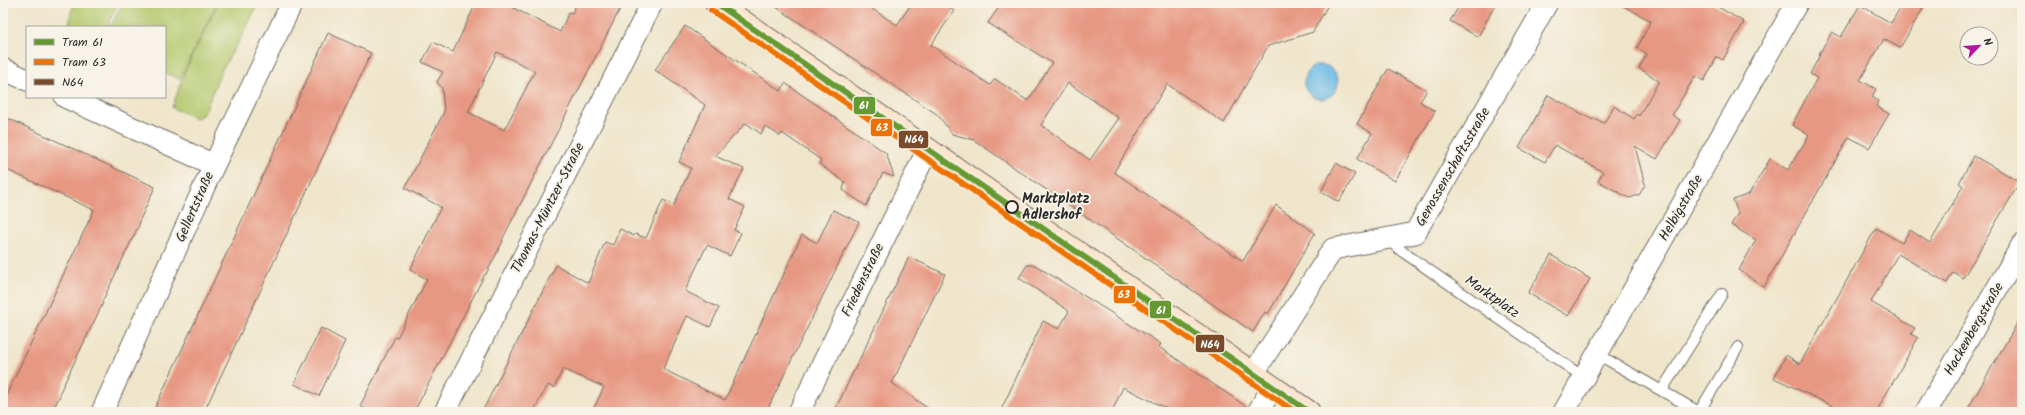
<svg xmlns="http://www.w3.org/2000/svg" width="2025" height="415" font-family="Kalam,sans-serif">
	<rect width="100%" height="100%" fill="#f7f3e8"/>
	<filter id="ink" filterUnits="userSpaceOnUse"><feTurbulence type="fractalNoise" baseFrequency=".025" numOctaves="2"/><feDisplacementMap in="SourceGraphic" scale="8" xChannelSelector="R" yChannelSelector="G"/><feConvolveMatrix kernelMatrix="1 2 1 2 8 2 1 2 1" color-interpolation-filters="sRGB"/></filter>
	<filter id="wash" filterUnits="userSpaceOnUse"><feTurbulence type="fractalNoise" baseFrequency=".012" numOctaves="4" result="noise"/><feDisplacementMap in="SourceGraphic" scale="16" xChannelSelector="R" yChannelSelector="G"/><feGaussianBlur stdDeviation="0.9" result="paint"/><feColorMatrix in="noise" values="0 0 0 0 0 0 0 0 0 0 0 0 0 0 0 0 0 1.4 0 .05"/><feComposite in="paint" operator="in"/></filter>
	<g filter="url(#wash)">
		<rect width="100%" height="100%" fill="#efe5ca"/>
		<g fill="#b3c86c" stroke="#6f7a4c">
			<polygon points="75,3 118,3 107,27 69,27 71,12"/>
			<polygon points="123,3 217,3 180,79 165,73 165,27 110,27"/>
			<polygon points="218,3 258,3 246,29 221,71 206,109 202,115 196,118 172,108 185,71"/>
		</g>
		<circle fill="#69bae4" stroke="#4a7288" cx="1321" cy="82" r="17"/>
		<g id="blocks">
			<g fill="#e79882" fill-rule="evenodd">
				<path d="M476 3H504L560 32 569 12 572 13 577 3H623L502 240 503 241 486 274H485L414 412H372L360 406 395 337 397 338 427 279 410 270 441 207 405 188 444 112 442 88 437 82 443 72 422 62 433 42 453 52ZM497 52 535 71 504 130 468 112Z"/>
				<path d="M770 3H863L897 25 912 3H942L954 11 931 45 990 85 995 79 1028 101 1052 63 988 23 1002 3H1329L1313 32 1268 46 1224 123 1167 84 1114 172 1243 261 1276 205 1315 233 1268 314 1265 312 1253 332 974 140 952 134 938 115ZM1068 83 1119 118 1090 160 1041 125Z"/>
				<polygon points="1461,3 1496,3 1478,37 1450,21"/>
				<polygon points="1618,3 1711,3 1744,22 1723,60 1717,57 1704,81 1695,76 1672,115 1680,120 1657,159 1635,146 1645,185 1639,195 1629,198 1598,181 1603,172 1555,145 1545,162 1519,148 1548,95 1593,120 1594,118 1604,123 1614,106 1634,119 1637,114 1639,116 1659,81 1639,68 1647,54 1637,48 1651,21"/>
				<polygon points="1903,3 1926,3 1900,48 1884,39 1860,80 1876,89 1872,97 1878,101 1876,106 1889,114 1869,148 1849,137 1764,287 1739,270 1756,240 1731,225 1738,213 1733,200 1749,194 1770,159 1788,170 1809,135 1792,125 1817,78 1810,74 1820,55 1819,54 1832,32 1841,37 1860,5 1891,23"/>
				<polygon points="685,26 781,91 785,83 886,153 894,177 883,173 866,206 843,190 845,182 819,164 821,160 782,133 780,136 765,126 761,134 746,123 715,156 744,169 729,199 745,207 734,230 741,233 730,256 707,245 685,291 719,308 710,327 687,316 663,369 725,400 802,235 817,243 833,210 859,222 766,412 592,412 604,387 563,369 554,388 548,385 533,412 482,412 556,265 588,283 605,242 613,245 620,229 634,236 635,234 646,238 663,200 674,205 691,168 679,162 705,105 655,70"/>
				<polygon points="328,33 371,53 204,412 153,412 299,97"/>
				<polygon points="1388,69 1427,90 1420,102 1435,111 1395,181 1357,159 1372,133 1357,124"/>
				<polygon points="3,116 155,187 139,222 140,223 102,302 103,303 60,392 61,393 52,412 3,412 3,402 94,210 3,168"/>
				<polygon points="1974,156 2020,182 1963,278 1953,272 1947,283 1898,254 1871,302 1915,328 1911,334 1918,338 1876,412 1845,412 1774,378 1786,355 1800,364 1876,228 1902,243 1910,230 1930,243 1963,186 1959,183"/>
				<polygon points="1336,163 1355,174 1339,202 1321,192"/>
				<polygon points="1551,255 1590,279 1568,316 1528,293"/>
				<polygon points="909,257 945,274 892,383 933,412 834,412"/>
				<polygon points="1027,265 1035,265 1161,344 1159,347 1247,407 1246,412 1174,412 1123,387 1112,412 1000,412 1043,321 1059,329 1069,311 1019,278"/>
				<polygon points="2022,315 2022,412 1966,412 1993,365"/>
				<polygon points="321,328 345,341 319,396 294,384"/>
			</g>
		</g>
	</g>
	<g filter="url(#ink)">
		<use href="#blocks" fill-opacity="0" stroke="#706c63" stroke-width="1"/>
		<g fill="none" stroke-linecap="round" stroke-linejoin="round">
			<g stroke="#706c63" stroke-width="12">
				<g id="lane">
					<polyline points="1387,239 1403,252 1583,377"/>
					<polyline points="1597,354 1699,412"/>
					<polyline points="1662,390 1722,294"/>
					<polyline points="1699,412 1738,347"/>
				</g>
			</g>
			<g stroke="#706c63" stroke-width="23">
				<g id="street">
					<polyline points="3,69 27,80"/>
					<polyline points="65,97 214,165"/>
					<polyline points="1253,374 1333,249 1415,233 1547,3"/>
					<polyline points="102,412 214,165 292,3"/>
					<polyline points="445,412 652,3"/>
					<polyline points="799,412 928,149"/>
					<polyline points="1258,412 1272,388"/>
					<polyline points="1564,412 1797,3"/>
					<polyline points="1926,412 2022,245"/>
				</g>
			</g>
			<g stroke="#706c63" stroke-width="24">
				<polyline id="secondary" points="716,3 1309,412"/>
			</g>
			<use href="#lane" stroke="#fff" stroke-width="10"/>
			<use href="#street" stroke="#fff" stroke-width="21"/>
			<use href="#secondary" stroke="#fbe5cf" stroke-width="22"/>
			<g stroke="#f7f3e8" stroke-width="9">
				<polyline id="bus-1" points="716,3 1309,412"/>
			</g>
			<use href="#bus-1" stroke="#7a4b2a" stroke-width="6"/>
			<g stroke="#f7f3e8" stroke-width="9">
				<polyline id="tram-1" points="716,3 1309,412"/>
			</g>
			<g stroke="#f7f3e8" stroke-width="9">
				<polyline id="tram-2" points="711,10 1295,412"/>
			</g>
			<use href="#tram-1" stroke="#693" stroke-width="6"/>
			<use href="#tram-2" stroke="#ee7203" stroke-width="6"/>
		</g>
	</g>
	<circle fill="#f7f3e8" stroke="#2b2b2b" stroke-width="2" cx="1012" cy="207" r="6"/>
	<g text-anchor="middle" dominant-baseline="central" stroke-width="4" stroke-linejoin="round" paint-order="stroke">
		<g font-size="14" fill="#2b2b2b" stroke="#f7f3e8">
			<text transform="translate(1453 167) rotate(-60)">Genossenschaftsstraße</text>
			<text transform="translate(195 207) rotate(-66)">Gellertstraße</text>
			<text transform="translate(548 208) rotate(-63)">Thomas-Müntzer-Straße</text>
			<text transform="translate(1681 208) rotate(-60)">Helbigstraße</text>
			<text transform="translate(863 280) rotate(-64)">Friedenstraße</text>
			<text transform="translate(1492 297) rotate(35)">Marktplatz</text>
			<text transform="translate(1974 329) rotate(-60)">Hackenbergstraße</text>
		</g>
		<g font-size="14" font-weight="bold" fill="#2b2b2b" stroke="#f7f3e8" text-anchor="start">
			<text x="1022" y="199">Marktplatz<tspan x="1022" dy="16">Adlershof</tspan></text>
		</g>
	</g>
	<g stroke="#f7f3e8" stroke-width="1.5">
		<rect x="853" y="96" width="23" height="19" rx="4" fill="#693"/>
		<rect x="870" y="118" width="23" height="19" rx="4" fill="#ee7203"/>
		<rect x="898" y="130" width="31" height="19" rx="4" fill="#7a4b2a"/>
		<rect x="1113" y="285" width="23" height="19" rx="4" fill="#ee7203"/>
		<rect x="1149" y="300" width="23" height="19" rx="4" fill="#693"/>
		<rect x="1195" y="334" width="30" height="19" rx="4" fill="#7a4b2a"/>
	</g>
	<g font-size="11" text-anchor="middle" font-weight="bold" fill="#fff">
		<text x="864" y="109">61</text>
		<text x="882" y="131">63</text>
		<text x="914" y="143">N64</text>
		<text x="1124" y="298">63</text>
		<text x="1161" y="314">61</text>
		<text x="1210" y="348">N64</text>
	</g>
	<rect width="2025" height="415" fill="none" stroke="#f7f3e8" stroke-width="16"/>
	<rect x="26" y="26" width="140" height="72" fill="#f7f3e8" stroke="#a5a39c"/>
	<rect x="34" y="39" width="20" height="6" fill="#669933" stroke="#a5a39c"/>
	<text x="62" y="46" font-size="12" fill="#2b2b2b">Tram 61</text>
	<rect x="34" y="59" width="20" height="6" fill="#ee7203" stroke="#a5a39c"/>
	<text x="62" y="66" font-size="12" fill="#2b2b2b">Tram 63</text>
	<rect x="34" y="79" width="20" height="6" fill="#7a4b2a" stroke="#a5a39c"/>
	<text x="62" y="86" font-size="12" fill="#2b2b2b">N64</text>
	<g transform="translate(1979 46) rotate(65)"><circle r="19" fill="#f7f3e8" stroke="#a5a39c"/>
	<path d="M0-3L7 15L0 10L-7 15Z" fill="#b5179e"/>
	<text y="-6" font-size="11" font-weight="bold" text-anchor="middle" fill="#2b2b2b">N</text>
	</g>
</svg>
